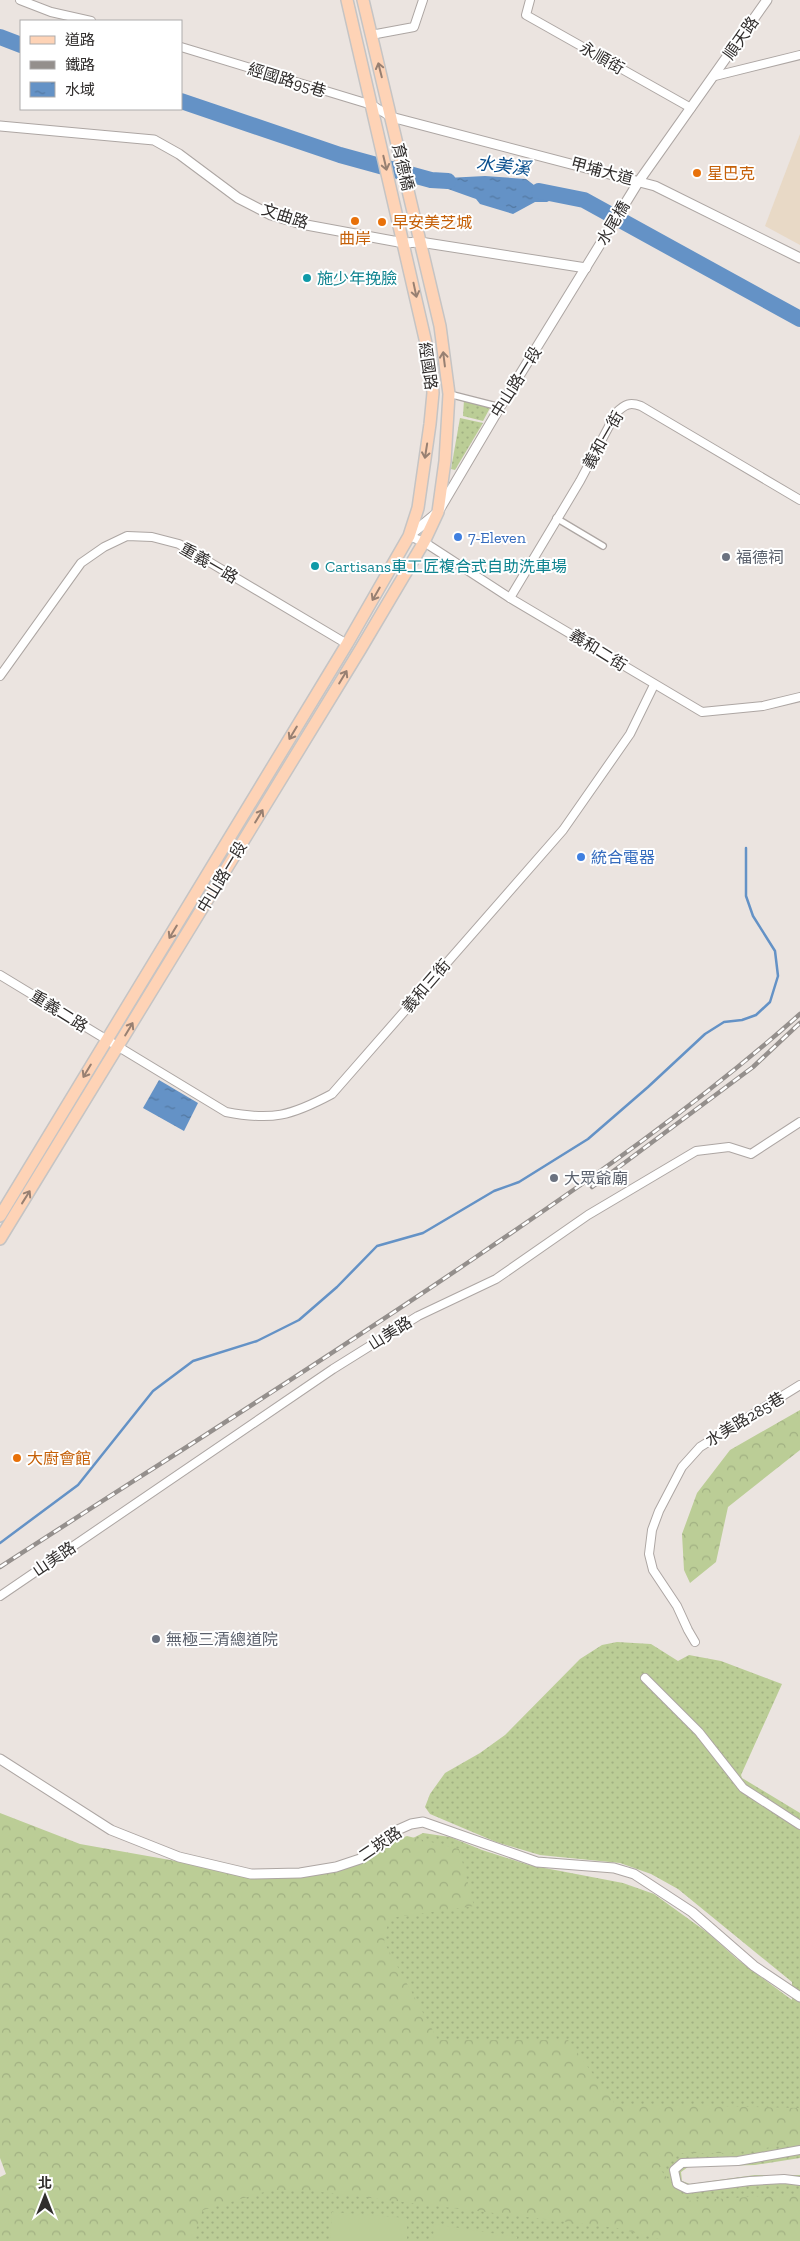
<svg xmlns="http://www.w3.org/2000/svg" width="800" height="2241" font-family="'Zilla Slab','Noto Sans TC',serif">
	<defs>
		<pattern id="grass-dots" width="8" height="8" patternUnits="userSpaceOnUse" patternTransform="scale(1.25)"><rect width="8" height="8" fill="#bbcd96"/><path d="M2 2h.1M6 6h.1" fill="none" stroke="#a1b082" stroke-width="1.8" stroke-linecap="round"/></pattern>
		<pattern id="forest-crowns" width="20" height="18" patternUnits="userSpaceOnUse" patternTransform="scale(1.25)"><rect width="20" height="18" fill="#bbcd96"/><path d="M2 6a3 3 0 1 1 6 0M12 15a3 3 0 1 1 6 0" fill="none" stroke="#a1b082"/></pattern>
		<pattern id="water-ripples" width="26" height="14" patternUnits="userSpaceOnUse" patternTransform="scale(1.25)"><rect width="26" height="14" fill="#6492c6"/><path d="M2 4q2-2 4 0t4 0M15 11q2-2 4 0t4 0" fill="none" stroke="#5378a1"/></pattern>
	</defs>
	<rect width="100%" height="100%" fill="#ebe4e0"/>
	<polygon fill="#e8d9c6" points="800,134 800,245 765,226"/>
	<g fill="url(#grass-dots)">
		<polygon points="464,400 491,406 483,421 463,416"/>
		<polygon points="460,418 483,423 455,470 451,469"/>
		<polygon points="617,1642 651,1644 678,1661 689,1655 721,1661 782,1684 741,1775 742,1778 800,1813 800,2158 755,2165 688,2167 681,2172 682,2181 690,2184 755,2175 800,2175 800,2241 180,2241 183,2214 432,2051 368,1939 403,1843 423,1833 450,1837 482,1850 529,1865 623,1883 654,1894 708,1933 737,1959 792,2000 792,1982 678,1889 651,1874 620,1863 540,1855 496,1842 430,1814 425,1807 430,1794 445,1773 480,1753 505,1735 580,1659 602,1645"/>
	</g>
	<g fill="url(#forest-crowns)">
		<polygon points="800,1410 800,1450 728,1507 716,1562 690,1583 684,1570 682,1534 697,1493 730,1450"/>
		<polygon points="0,1813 80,1844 260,1876 324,1867 407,1836 459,1849 474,1906 389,1918 384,1942 438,2040 568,2040 615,2104 800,2108 800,2143 730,2153 681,2153 659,2168 686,2201 781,2195 800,2196 800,2241 666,2241 617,2228 305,2190 271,2190 203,2210 192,2241 0,2241 0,2177 6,2174 0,2158"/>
	</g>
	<g fill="#bbcd96">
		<polygon points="332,2212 407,2218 407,2241 330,2241"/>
		<polygon points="434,2224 517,2237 517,2241 433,2241"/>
	</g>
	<g fill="url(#water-ripples)">
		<polygon points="485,176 526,179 534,185 561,195 547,202 535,202 513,214 480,204 476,199 434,184 428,179"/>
		<polygon points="159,1080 198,1103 184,1131 143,1108"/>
	</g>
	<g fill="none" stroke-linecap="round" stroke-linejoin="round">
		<polyline stroke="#6492c6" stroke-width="2.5" points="0,1543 78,1485 153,1391 193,1361 257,1341 299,1320 337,1287 377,1246 423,1233 494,1191 519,1182 588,1139 648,1087 705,1034 724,1022 742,1020 756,1015 770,1002 778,976 775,951 753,916 746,896 746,848"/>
		<g stroke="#6492c6" stroke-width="16">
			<polyline points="0,37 21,45"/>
			<polyline points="181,101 340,155 431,180 448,181"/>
			<polyline points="539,191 584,200 800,319"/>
		</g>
		<g stroke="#ada6a3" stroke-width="8">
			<g id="pedestrian">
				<polyline points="449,394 500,407"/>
				<polyline points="556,518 603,546"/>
			</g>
		</g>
		<g stroke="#ada6a3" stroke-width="10">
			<g id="minor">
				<polyline points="20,0 51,12 91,21"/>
				<polyline points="530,0 526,15 691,108"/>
				<polyline points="371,35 414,27 423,0"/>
				<polyline points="181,47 372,105 391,117"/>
				<polyline points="715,76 800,55"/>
				<polyline points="409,536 424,542 510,598 702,712 763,706 800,697"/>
				<path d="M510 598 580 481 616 413C625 404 630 402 641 406L800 500"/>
				<polyline points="0,676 81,563 104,547 127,536 152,537 179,544 347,644"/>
				<path d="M0 975 226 1112C272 1121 291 1116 332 1094L563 830 630 734 654 685"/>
				<polyline points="0,1596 333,1369 418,1316 496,1279 588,1215 696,1151 729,1147 751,1154 800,1122"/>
				<polyline points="695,1642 688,1630 677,1606 653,1570 649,1554 652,1530 659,1511 682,1467 700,1447 800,1385"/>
				<polyline points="645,1678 699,1732 743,1788 800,1825"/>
				<polyline points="800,2150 738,2161 682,2163 674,2170 677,2184 687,2189 750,2181 784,2179 800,2181"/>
			</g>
		</g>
		<g stroke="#ada6a3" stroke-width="11">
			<g id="tertiary">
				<polyline points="391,117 655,186 800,258"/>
				<polyline points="0,126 154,140 179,154 238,198 271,215 301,224 404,243 420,242 586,268"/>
				<polyline points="409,536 438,512 500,407 639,181 767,0"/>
				<polyline points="0,1759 111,1830 179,1857 251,1874 300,1873 336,1867 360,1859 393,1832 411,1824 423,1822 537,1862 614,1868 634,1874 692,1912 754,1966 800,1997"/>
			</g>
		</g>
		<g stroke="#c5c4c4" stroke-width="14">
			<g id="primary">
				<polyline points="0,1216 347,644 409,536 418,508 430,424 433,393 431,365 347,0"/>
				<polyline points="0,1239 360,650 424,542 438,512 445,461 449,394 440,326 363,0"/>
			</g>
		</g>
		<use href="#pedestrian" stroke="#fff" stroke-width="5.5"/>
		<use href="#minor" stroke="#fff" stroke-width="8"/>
		<use href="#tertiary" stroke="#fff" stroke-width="9"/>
		<use href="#primary" stroke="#fed3b6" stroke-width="11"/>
		<g stroke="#948f8c" stroke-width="4.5">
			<g id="rail">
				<polyline points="592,1187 753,1067 800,1023"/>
				<path d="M0 1567C159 1464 319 1364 476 1257 588 1181 699 1104 800 1014"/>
			</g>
		</g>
		<use href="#rail" stroke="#fff" stroke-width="2.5" stroke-dasharray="8" stroke-linecap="butt"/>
	</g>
	<defs><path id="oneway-shaft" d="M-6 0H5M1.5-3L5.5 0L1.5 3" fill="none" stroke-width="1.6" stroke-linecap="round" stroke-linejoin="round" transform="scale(1.25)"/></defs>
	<g stroke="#988072">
		<use href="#oneway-shaft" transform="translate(380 70) rotate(-104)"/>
		<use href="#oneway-shaft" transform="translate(385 163) rotate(77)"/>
		<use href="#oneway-shaft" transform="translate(415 290) rotate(78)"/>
		<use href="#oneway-shaft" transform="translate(444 359) rotate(-97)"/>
		<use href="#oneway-shaft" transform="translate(426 451) rotate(99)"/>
		<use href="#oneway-shaft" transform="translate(376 594) rotate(120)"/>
		<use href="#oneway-shaft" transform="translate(343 677) rotate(-59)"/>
		<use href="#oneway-shaft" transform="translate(293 733) rotate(121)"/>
		<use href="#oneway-shaft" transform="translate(259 816) rotate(-59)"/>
		<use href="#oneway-shaft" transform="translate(173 932) rotate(121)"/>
		<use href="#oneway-shaft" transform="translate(129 1029) rotate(-59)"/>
		<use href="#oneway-shaft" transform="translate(87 1071) rotate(121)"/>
		<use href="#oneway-shaft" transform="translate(26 1197) rotate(-58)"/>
	</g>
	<g fill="#e8710a" stroke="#fff" stroke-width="2">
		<circle cx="697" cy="173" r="5"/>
		<circle cx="355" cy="221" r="5"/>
		<circle cx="382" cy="222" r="5"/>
		<circle cx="17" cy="1458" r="5"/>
	</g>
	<g fill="#0f9aa8" stroke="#fff" stroke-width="2">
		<circle cx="307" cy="278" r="5"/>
		<circle cx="315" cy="566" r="5"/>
	</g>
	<g fill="#3f7fe0" stroke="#fff" stroke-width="2">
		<circle cx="458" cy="537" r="5"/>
		<circle cx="581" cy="857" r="5"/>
	</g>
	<g fill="#6b7280" stroke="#fff" stroke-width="2">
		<circle cx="726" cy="557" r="5"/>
		<circle cx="554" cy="1178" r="5"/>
		<circle cx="156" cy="1639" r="5"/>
	</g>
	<g text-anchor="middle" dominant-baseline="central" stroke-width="4" stroke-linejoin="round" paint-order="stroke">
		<g font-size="16" fill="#312e2d" stroke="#fff">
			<text transform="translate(741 38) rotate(-55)">順天路</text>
			<text transform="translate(602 58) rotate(30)">永順街</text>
			<text transform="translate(287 80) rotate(17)">經國路95巷</text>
			<text transform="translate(403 167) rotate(77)">育德橋</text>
			<text transform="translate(602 171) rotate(15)">甲埔大道</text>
			<text transform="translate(285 216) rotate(18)">文曲路</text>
			<text transform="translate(613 223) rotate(-59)">水尾橋</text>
			<text transform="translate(428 366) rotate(82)">經國路</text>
			<text transform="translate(516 382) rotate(-58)">中山路一段</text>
			<text transform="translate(603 440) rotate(-60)">義和一街</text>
			<text transform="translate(209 563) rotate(30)">重義一路</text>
			<text transform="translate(598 650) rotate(32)">義和二街</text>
			<text transform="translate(222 877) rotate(-59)">中山路一段</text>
			<text transform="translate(426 986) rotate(-49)">義和三街</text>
			<text transform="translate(59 1011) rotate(32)">重義二路</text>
			<text transform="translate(390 1333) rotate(-32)">山美路</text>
			<text transform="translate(745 1419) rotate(-31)">水美路285巷</text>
			<text transform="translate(54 1559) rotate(-34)">山美路</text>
			<text transform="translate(380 1844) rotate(-34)">二崁路</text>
		</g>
		<g font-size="16" fill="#c56008" stroke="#fff" text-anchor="start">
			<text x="707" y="173">星巴克</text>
			<text x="392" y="222">早安美芝城</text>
			<text x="355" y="238" text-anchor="middle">曲岸</text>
			<text x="27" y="1458">大廚會館</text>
		</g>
		<g font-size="16" fill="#0d838f" stroke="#fff" text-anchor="start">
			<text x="317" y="278">施少年挽臉</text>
			<text x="325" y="566">Cartisans車工匠複合式自助洗車場</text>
		</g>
		<g font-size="16" fill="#366cbe" stroke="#fff" text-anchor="start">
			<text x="468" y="537">7-Eleven</text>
			<text x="591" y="857">統合電器</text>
		</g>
		<g font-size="16" fill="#5b616d" stroke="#fff" text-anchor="start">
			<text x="736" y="557">福德祠</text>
			<text x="564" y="1178">大眾爺廟</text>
			<text x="166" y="1639">無極三清總道院</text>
		</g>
		<g font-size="18" font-style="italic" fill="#044b8b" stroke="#fff">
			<text transform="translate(503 166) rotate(7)">水美溪</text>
		</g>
	</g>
	<rect x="20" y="20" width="162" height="90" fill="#ffffff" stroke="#adabab"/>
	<rect x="30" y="36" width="25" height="8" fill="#fed3b6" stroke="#adabab"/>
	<text x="65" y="45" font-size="15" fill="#312e2d">道路</text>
	<rect x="30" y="61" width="25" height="8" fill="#948f8c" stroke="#adabab"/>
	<text x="65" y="70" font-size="15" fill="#312e2d">鐵路</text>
	<rect x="30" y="82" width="25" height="15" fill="url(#water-ripples)" stroke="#adabab"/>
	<text x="65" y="95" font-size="15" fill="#312e2d">水域</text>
	<g transform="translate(45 2196)" stroke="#ffffff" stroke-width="4" paint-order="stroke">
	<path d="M0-4L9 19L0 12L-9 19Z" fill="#312e2d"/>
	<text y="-8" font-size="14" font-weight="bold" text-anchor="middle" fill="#312e2d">北</text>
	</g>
</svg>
